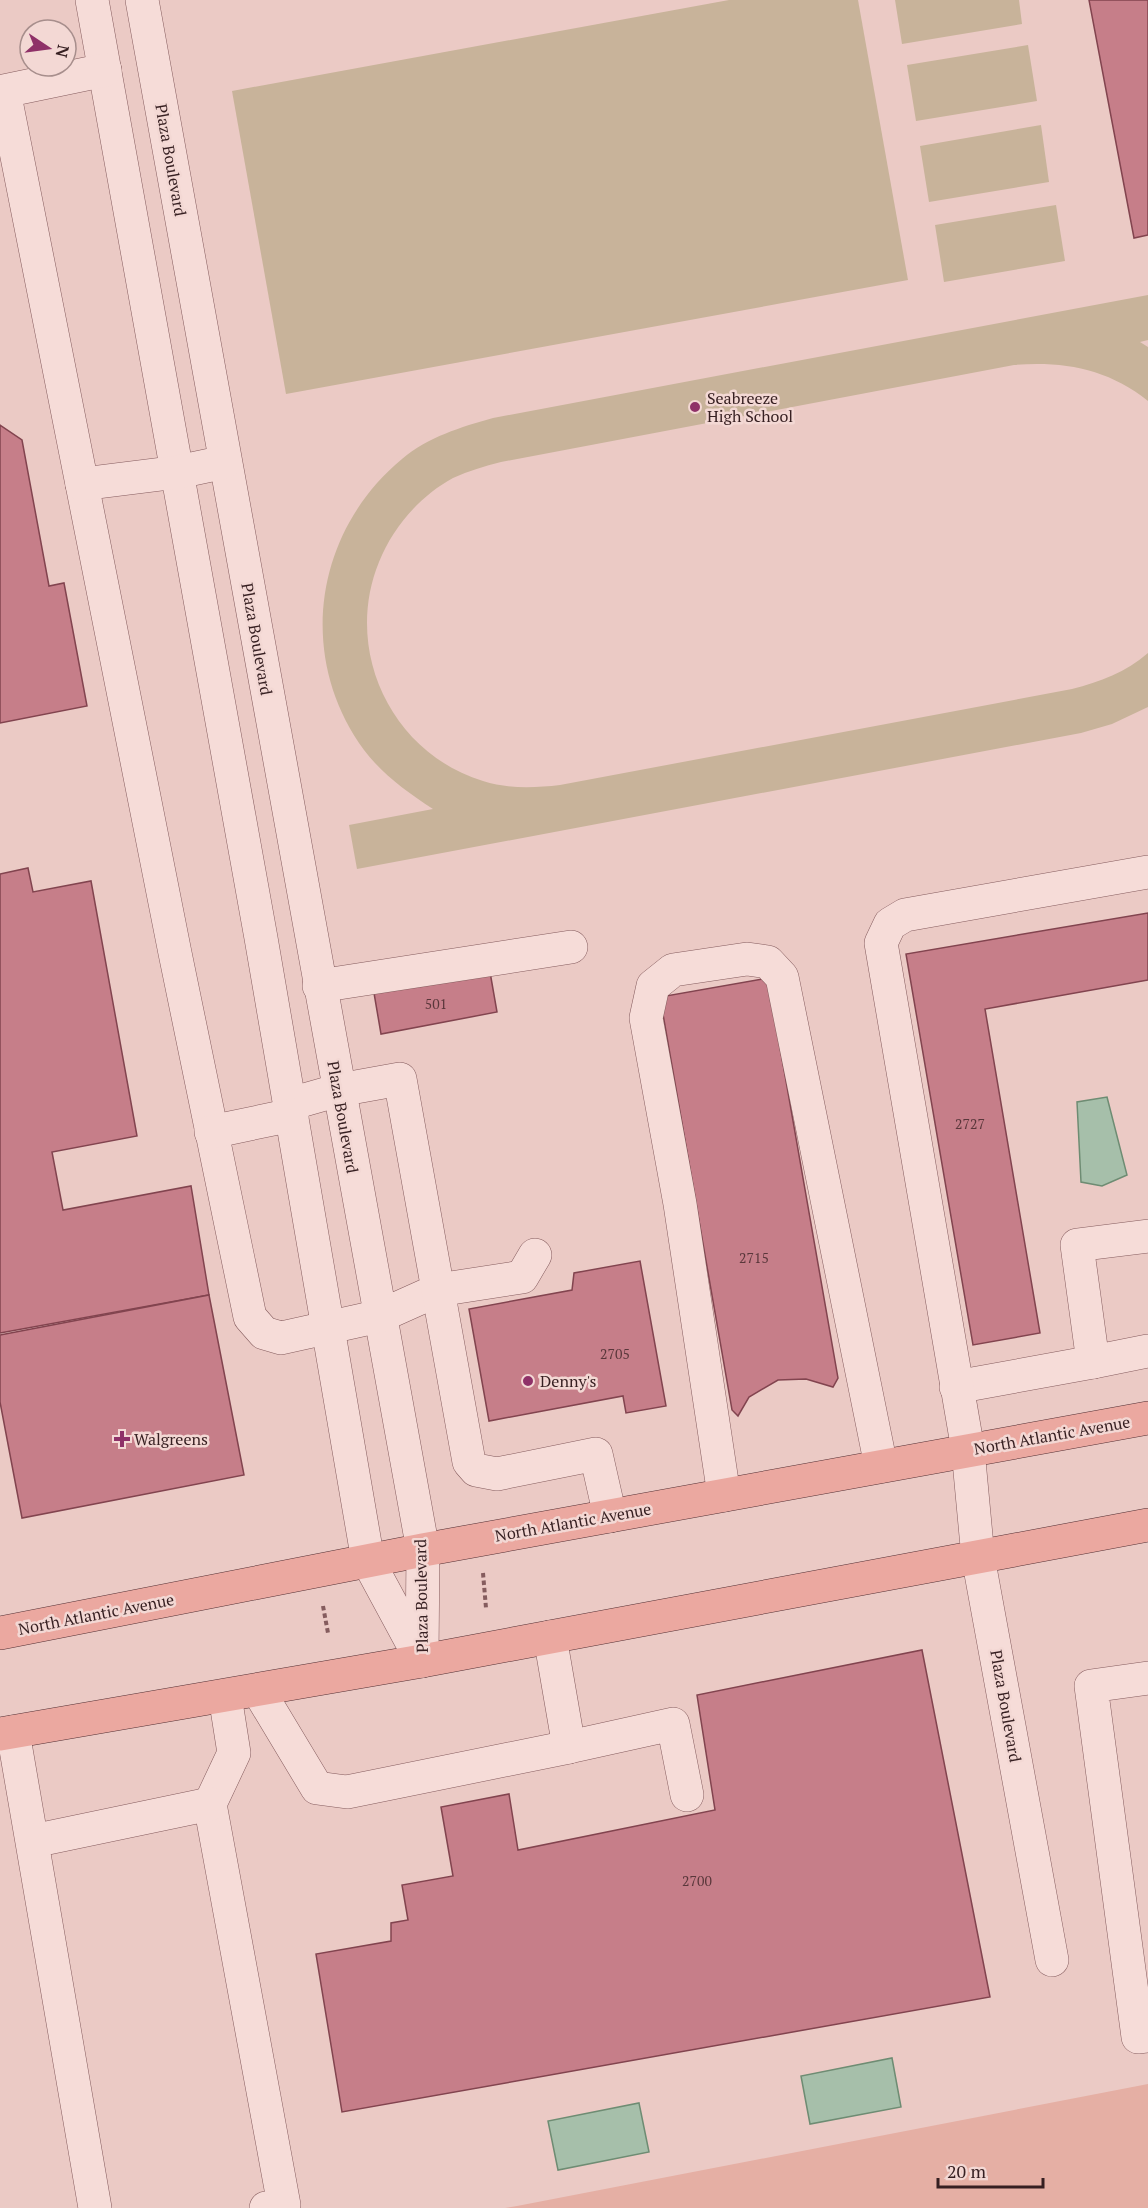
<svg xmlns="http://www.w3.org/2000/svg" width="1148" height="2208" font-family="'PT Serif',serif">
	<rect width="100%" height="100%" fill="#ebcac5"/>
	<g fill="#c8b39a">
		<polygon points="729,0 858,0 908,280 286,394 232,91"/>
		<polygon points="895,0 1019,0 1022,24 902,44"/>
		<polygon points="1028,45 1037,101 916,121 907,65"/>
		<polygon points="1041,125 1049,182 929,202 920,146"/>
		<polygon points="1056,205 1065,261 944,282 935,225"/>
		<path d="M1148 295V340L1140 342 1148 347V401C1108 369 1064 361 1014 365L501 462C484 466 469 471 453 478 420 496 393 527 379 562 343 650 391 753 483 781 508 789 534 788 560 785L1072 689C1100 682 1126 672 1148 653V707L1112 724 1081 733 357 869 349 825 433 809C407 792 383 775 364 750 296 657 314 532 402 459 428 437 461 427 493 418Z"/>
	</g>
	<polygon fill="#e5afa4" points="1148,2084 1148,2208 505,2208 517,2206"/>
	<g fill="#a6bfaa" stroke="#6e8c73" stroke-width="1.5">
		<polygon points="1107,1097 1127,1175 1102,1186 1081,1182 1077,1102"/>
		<polygon points="892,2058 901,2107 810,2124 801,2076"/>
		<polygon points="639,2103 649,2152 558,2170 548,2121"/>
	</g>
	<g fill="#c67e89" stroke="#82444f" stroke-width="1.5">
		<polygon points="1089,0 1148,0 1148,235 1134,238"/>
		<polygon points="0,425 22,440 49,586 64,583 87,706 0,723"/>
		<polygon points="28,868 33,892 91,881 137,1136 52,1152 63,1210 191,1186 209,1295 0,1333 0,874"/>
		<polygon points="1148,913 1148,980 985,1009 1040,1333 973,1345 906,954"/>
		<polygon points="490,972 497,1012 381,1034 374,993"/>
		<polygon points="768,978 838,1378 833,1387 806,1379 778,1380 749,1397 738,1416 732,1410 660,997"/>
		<polygon points="640,1261 666,1406 626,1413 623,1396 489,1421 469,1309 572,1290 574,1273"/>
		<polygon points="209,1295 244,1475 22,1518 0,1402 0,1335"/>
		<polygon points="922,1650 990,1997 342,2112 316,1954 391,1941 391,1923 408,1920 402,1885 453,1876 441,1807 509,1794 518,1850 715,1810 697,1695"/>
	</g>
	<g fill="none" stroke-linecap="round" stroke-linejoin="round">
		<g stroke="#855c5e" stroke-width="34">
			<g id="minor">
				<polyline points="92,0 261,938 368,1561 422,1661"/>
				<polyline points="142,0 423,1550 422,1657"/>
				<polyline points="105,70 4,91 175,953 250,1317 264,1333 281,1338 380,1316 438,1290 400,1079 339,1090 290,1104"/>
				<polyline points="82,484 178,472 225,462"/>
				<polyline points="319,986 571,947"/>
				<polyline points="211,1132 292,1115"/>
				<polyline points="535,1255 522,1277 438,1290 469,1462 476,1470 497,1474 596,1454 610,1516"/>
				<polyline points="1093,1362 1148,1351"/>
				<polyline points="956,1387 1093,1362 1077,1245 1148,1236"/>
				<polyline points="724,1495 680,1204 646,1018 653,986 673,970 747,959 768,962 782,977 881,1466"/>
				<polyline points="1148,1678 1091,1686 1138,2037 1148,2036"/>
				<polyline points="258,1690 317,1788 347,1792 569,1747 550,1637"/>
				<polyline points="225,1696 234,1753 210,1804 284,2205 266,2208"/>
				<polyline points="13,1732 95,2208"/>
				<polyline points="569,1747 673,1724 687,1795"/>
				<polyline points="33,1841 210,1804"/>
				<polyline points="1052,1960 978,1557 968,1450 881,943 890,924 905,915 1148,872"/>
			</g>
		</g>
		<g stroke="#533034" stroke-width="34">
			<g id="major">
				<polyline points="0,1633 423,1550 1148,1418"/>
				<polyline points="0,1734 422,1661 1148,1525"/>
			</g>
		</g>
		<g stroke="#855c5e" stroke-width="4" stroke-dasharray="4.5 3" stroke-linecap="butt">
			<polyline points="483,1573 486,1608"/>
			<polyline points="323,1606 328,1633"/>
		</g>
		<use href="#minor" stroke="#f6dcd8" stroke-width="33"/>
		<use href="#major" stroke="#eba8a0" stroke-width="33"/>
	</g>
	<g fill="#8f3168" stroke="#f3d8d4" stroke-width="2">
		<circle cx="695" cy="407" r="6"/>
		<circle cx="528" cy="1381" r="6"/>
		<path d="M119 1430h6v6h6v6h-6v6h-6v-6h-6v-6h6z"/>
	</g>
	<g text-anchor="middle" dominant-baseline="central" stroke-width="5" stroke-linejoin="round" paint-order="stroke">
		<g font-size="14" fill="#5a373b">
			<text x="436" y="1003">501</text>
			<text x="970" y="1123">2727</text>
			<text x="754" y="1257">2715</text>
			<text x="615" y="1353">2705</text>
			<text x="697" y="1880">2700</text>
		</g>
		<g font-size="16" fill="#361f21" stroke="#f3d8d4">
			<text transform="translate(171 160) rotate(80)">Plaza Boulevard</text>
			<text transform="translate(257 639) rotate(80)">Plaza Boulevard</text>
			<text transform="translate(343 1117) rotate(80)">Plaza Boulevard</text>
			<text transform="translate(1052 1435) rotate(-10)">North Atlantic Avenue</text>
			<text transform="translate(573 1522) rotate(-10)">North Atlantic Avenue</text>
			<text transform="translate(421 1596) rotate(-91)">Plaza Boulevard</text>
			<text transform="translate(96 1614) rotate(-11)">North Atlantic Avenue</text>
			<text transform="translate(1006 1706) rotate(80)">Plaza Boulevard</text>
		</g>
		<g font-size="16" fill="#361f21" stroke="#f3d8d4" text-anchor="start">
			<text x="707" y="398">Seabreeze<tspan x="707" dy="18">High School</tspan></text>
			<text x="540" y="1381">Denny's</text>
			<text x="134" y="1439">Walgreens</text>
		</g>
	</g>
	<g transform="translate(48 48) rotate(103)"><circle r="28" fill="#f3d8d4" stroke="#a78e8c" stroke-width="1.5"/>
	<path d="M0-4.5L10 22L0 15L-10 22Z" fill="#8f3168"/>
	<text y="-9" font-size="16" font-weight="bold" text-anchor="middle" fill="#361f21">N</text>
	</g>
	<path d="M938 2178v9h105v-9" fill="none" stroke="#361f21" stroke-width="3"/>
	<text x="947" y="2178" font-size="18" fill="#361f21" stroke="#f3d8d4" stroke-width="4.5" paint-order="stroke">20 m</text>
</svg>
